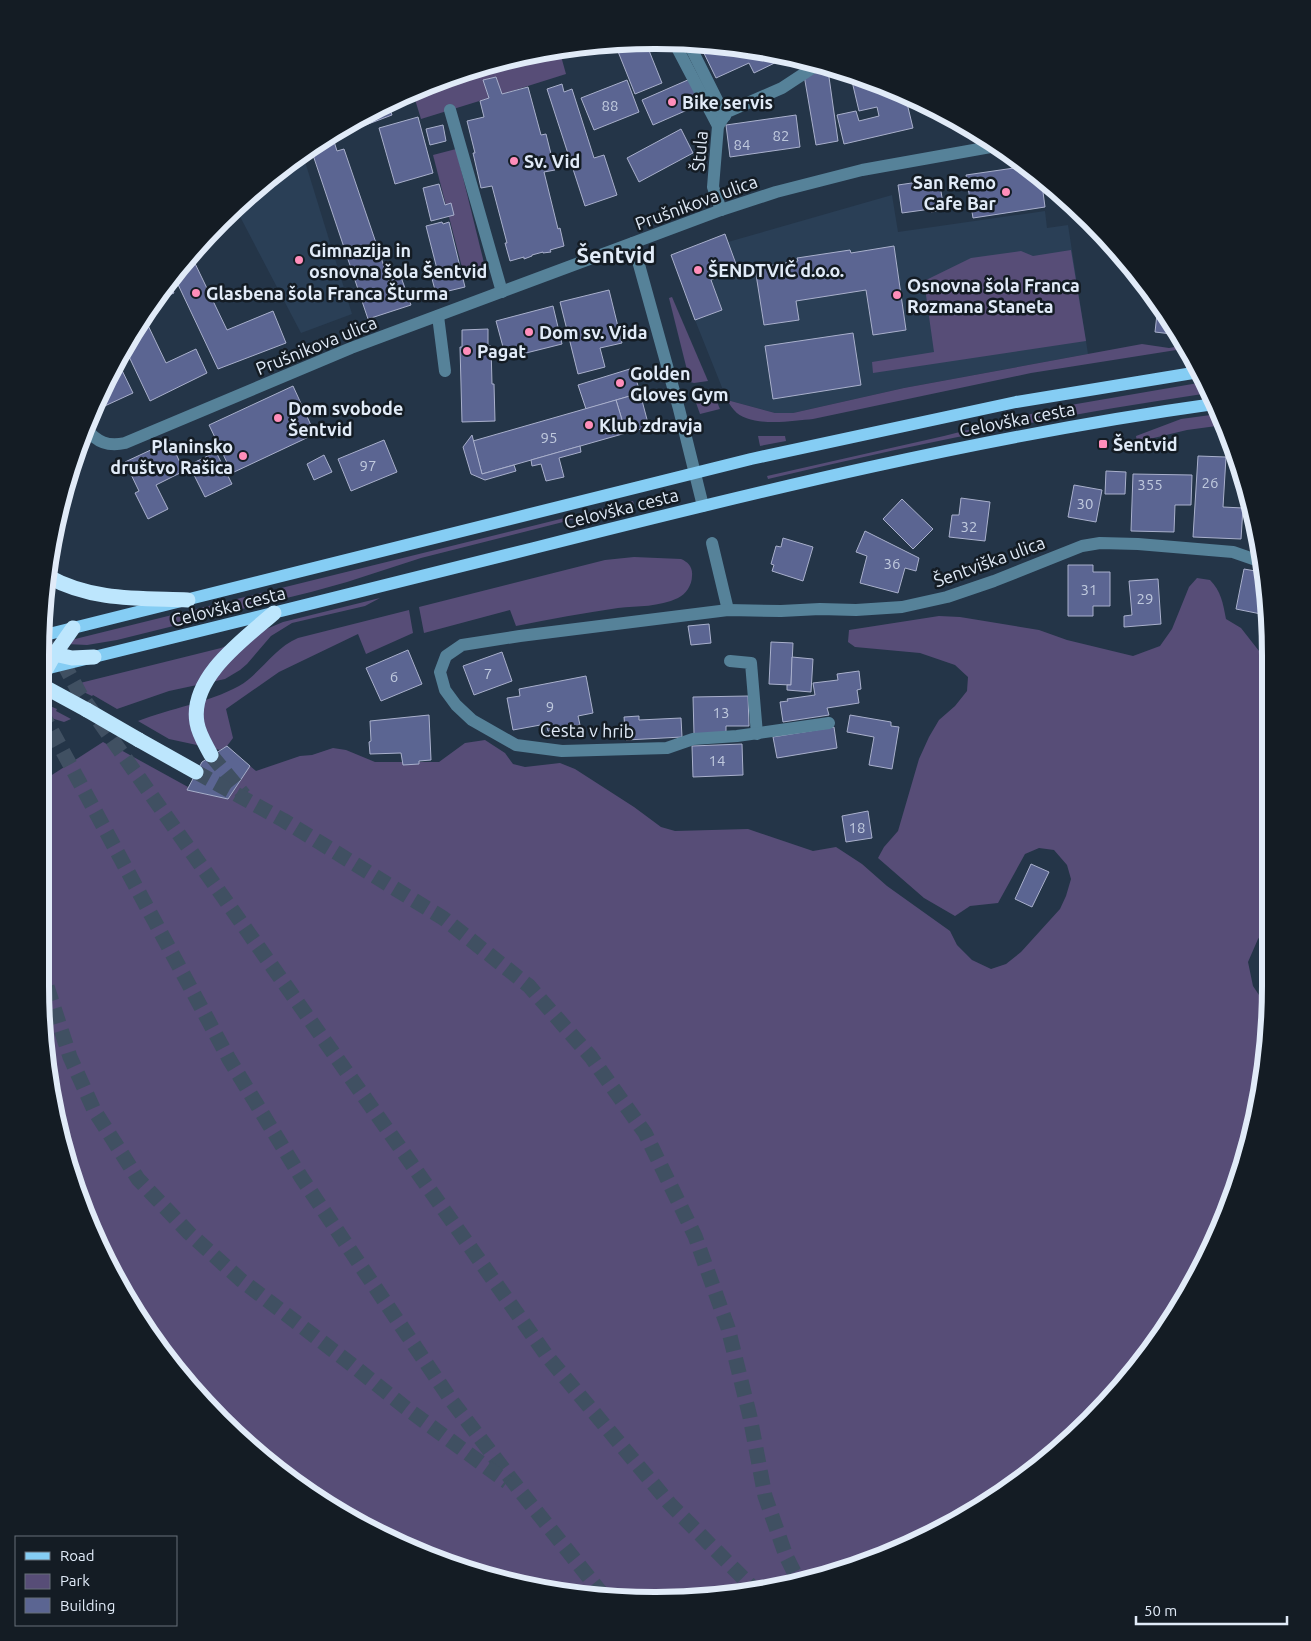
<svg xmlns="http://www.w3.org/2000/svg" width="1311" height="1641" font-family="Ubuntu,sans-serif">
	<rect width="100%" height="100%" fill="#243548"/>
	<g fill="#2a3f56">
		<polygon points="303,155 352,314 301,333 235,207 250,193"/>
		<polygon points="892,195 898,232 1045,211 1047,228 1068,225 1088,354 904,388 793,413 775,413 727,400 695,320 722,310 711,280 733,271 731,266 736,263 728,242"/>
	</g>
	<g fill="#574d77">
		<polygon points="559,49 566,74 502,94 496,77 484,80 489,98 421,119 413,93 458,73"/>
		<polygon points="456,149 485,267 464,275 433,155"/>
		<polygon points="1071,250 1086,341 873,373 872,362 934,352 924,281 971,258 1021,251 1033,256"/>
		<polygon points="672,297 708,381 694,383 690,382 669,298"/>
		<path d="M1142 344 1169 348 1186 345 1189 348 1031 373 813 419C792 421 749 428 734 410 731 407 729 403 727 400L775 413H793L904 388Z"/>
		<path d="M1204 382 1209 393C1061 415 914 444 768 479L767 476 944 436 1059 407Z"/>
		<polygon points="714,395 720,409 700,414 695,400"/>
		<polygon points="1218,414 1224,425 1187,430 1137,442 1136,436 1181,419"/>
		<polygon points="758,436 785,436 786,441 760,446"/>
		<polygon points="633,501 634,504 421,558 347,582 311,592 117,640 87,645 66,644 67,641"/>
		<path d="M634 557 681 559C688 562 693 567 692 576 692 585 686 594 678 598 659 607 638 606 618 608 584 613 550 619 516 626L510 610 424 633 419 607 605 560Z"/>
		<path d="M1197 578 1210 580C1221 591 1223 603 1226 619L1241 628 1270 665 1271 923 1258 939 1248 962 1253 986 1263 1001 1268 1013 1259 1105 1224 1221 1144 1360 1062 1448 963 1519 815 1580 655 1601 496 1580 348 1518 220 1421 122 1293 61 1145 40 985 41 782 103 742 112 747 117 744 120 746 119 749 188 787 187 790 228 799 250 766 256 771 300 756 312 755 333 748 346 750 375 762H439L465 743 485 740 505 753 513 764 525 767 560 763 575 769 634 807 661 827 675 831 748 829 813 851 836 847 862 864 887 886 950 931 957 945 972 960 991 969 1006 964 1021 952 1060 909 1066 896 1071 879 1067 865 1054 850 1039 848 1025 854 998 903 970 906 955 916 924 898 878 858 884 847 898 831 919 759 929 737 939 720 955 706 967 691 968 677 955 665 920 653 855 647 848 642 849 630 939 616 960 617 1039 630 1067 640 1133 656 1160 646 1172 629 1189 587Z"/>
		<polygon points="380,598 365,606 292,623 271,636 247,664 240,670 225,679 169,691 117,709 93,695 92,696 75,688 75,686 76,684 221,648 283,622"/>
		<path d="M409 610 413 633 366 654 358 634 279 672 226 709 233 738 227 746 220 750 169 739 138 721C171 708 208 703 239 686 261 673 274 648 298 638Z"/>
		<polygon points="43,703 57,709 56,711 71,719 64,722 51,718 45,721 41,727 41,704"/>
	</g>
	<polygon fill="#14606d" stroke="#528a97" points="207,1404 218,1410 225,1420 243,1428 249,1434 247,1441 220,1421"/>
	<g fill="#5b6592" stroke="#a9b0cc">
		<polygon points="646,43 662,83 635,94 615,44"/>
		<polygon points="704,43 784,56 785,58 754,73 749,63 716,78 700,45"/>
		<polygon points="828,70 838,141 816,145 804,75"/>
		<polygon points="854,76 905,95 913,128 844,144 837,115 856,111 859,121 879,116 877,107 859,111 851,77"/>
		<polygon points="496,77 502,94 528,87 541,135 546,134 555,170 544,172 558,229 560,228 564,246 550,250 551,252 543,253 543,252 532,255 532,256 524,259 524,257 510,261 505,243 507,243 492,186 481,188 473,153 475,153 467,121 484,117 480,101 489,98 483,80"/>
		<polygon points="690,79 701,104 653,125 642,100"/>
		<polygon points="627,80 639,112 594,130 581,98"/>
		<polygon points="562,84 564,92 572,89 594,158 604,155 617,195 585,206 547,89"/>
		<polygon points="388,104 392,115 363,126 359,117"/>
		<polygon points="796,115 800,147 730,157 726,125"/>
		<polygon points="418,117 433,173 395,184 379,128"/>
		<polygon points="443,125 446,141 430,145 426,129"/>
		<polygon points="681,129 693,153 639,182 627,158"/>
		<polygon points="332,135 337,151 344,149 389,281 401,277 411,305 368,319 311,149"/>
		<polygon points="1028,166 1041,177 1045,207 973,218 966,175"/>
		<polygon points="939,179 944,210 931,212 931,209 902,213 898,185"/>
		<polygon points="439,184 445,205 451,203 454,215 431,221 423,188"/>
		<polygon points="442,222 443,224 449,222 465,287 436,294 430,271 437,269 426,226"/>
		<polygon points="725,234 736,264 731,266 733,271 711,280 722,310 695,320 671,255"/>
		<polygon points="894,246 906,330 873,335 866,290 796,301 799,320 764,325 755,268 798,261 797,258 850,250 851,253"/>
		<polygon points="190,253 227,330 273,311 286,343 218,369 174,276"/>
		<polygon points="169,283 174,293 157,300"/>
		<polygon points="609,290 622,343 600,348 605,367 578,374 560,302"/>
		<polygon points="1158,305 1180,335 1155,332"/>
		<polygon points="553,306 562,344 506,358 496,321"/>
		<polygon points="144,317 166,363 196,349 207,373 150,401 124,346"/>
		<polygon points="488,329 488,346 491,346 492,384 494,384 495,421 462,422 460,347 462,347 462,330"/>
		<polygon points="853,333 861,385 773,399 765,346"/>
		<polygon points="117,360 133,393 96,410 95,408"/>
		<polygon points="633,368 640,393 586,409 578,385"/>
		<polygon points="293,386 315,434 232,473 209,425"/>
		<polygon points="640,393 649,427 626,433 616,400"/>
		<polygon points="616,400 626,433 482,474 473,441"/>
		<polygon points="472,435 482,474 514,465 516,471 485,480 471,474 463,447"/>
		<polygon points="384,440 397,472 351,491 338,459"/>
		<polygon points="170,441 184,471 156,485 168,509 148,519 135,493 139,491 125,462"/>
		<polygon points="580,446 581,452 559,458 564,477 546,481 541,464 532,466 531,460"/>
		<polygon points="216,452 232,484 205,497 189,465"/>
		<polygon points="324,455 332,472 314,480 307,464"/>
		<polygon points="1198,456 1226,457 1223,507 1243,508 1241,539 1193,537"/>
		<polygon points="1106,471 1126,472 1125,494 1105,494"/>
		<polygon points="1133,474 1192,475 1191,505 1175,505 1174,532 1131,531"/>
		<polygon points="1074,485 1102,490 1096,522 1068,517"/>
		<polygon points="961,498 990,502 985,541 949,537 952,515 959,515"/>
		<polygon points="902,499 933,529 913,549 883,519"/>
		<polygon points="865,531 919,558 916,571 905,568 898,593 860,583 867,556 856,552"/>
		<polygon points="783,538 813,547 803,581 772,571 774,565 771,564 776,546 781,547"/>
		<polygon points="1068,565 1093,565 1093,572 1110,572 1110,606 1093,606 1093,616 1068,616"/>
		<polygon points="1244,569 1261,572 1262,577 1258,598 1267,600 1268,605 1266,615 1236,609"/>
		<polygon points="1158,579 1161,624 1124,627 1124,616 1132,615 1129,581"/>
		<polygon points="709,624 711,643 691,645 688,626"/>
		<polygon points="771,642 793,643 791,685 769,684"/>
		<polygon points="408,650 422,684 381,701 366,668"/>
		<polygon points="502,652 512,681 474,695 463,666"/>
		<polygon points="792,657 813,659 811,692 787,690 787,685 791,685"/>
		<polygon points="859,671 861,689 857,690 859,703 827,708 829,715 783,722 780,702 788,701 787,699 815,695 813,683 838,680 837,674"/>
		<polygon points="586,676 593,713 578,716 580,725 548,731 546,724 513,730 507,698 520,696 519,689"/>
		<polygon points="748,696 749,726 726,726 726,734 694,734 693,697"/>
		<polygon points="429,715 431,760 419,761 419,764 403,765 401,753 370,754 369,742 371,741 370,721"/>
		<polygon points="850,715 891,722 891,726 899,727 892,769 869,765 874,737 847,732"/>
		<polygon points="639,716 639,720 681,718 682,737 626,740 624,717"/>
		<polygon points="834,727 837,748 777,758 773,737"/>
		<polygon points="742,744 743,775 693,777 692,746"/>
		<polygon points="227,746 250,766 228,799 187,790 202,762"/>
		<polygon points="868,811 872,838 846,842 842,816"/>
		<polygon points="1031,864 1049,872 1032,907 1015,899"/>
	</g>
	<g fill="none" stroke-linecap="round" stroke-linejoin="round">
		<g stroke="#405062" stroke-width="15" stroke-dasharray="15 8" stroke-linecap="butt">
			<polyline points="41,622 80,694 547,1356 670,1504 753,1588"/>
			<polyline points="41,711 229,1059 301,1177 451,1400 521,1492 602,1594"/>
			<polyline points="211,755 244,795"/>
			<polyline points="196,772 283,820 443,918 529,986 591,1057 645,1133 695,1236 728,1328 750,1417 765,1496 786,1556 799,1582"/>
			<polyline points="40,965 70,1057 94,1110 138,1179 189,1233 241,1280 351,1364 406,1408 507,1482"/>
		</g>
		<g stroke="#568299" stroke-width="12">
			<polyline points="674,42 718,126"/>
			<polyline points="688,42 725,116"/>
			<polyline points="450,110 502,292"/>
			<polyline points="721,210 713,187 718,126 727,112 782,88 820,63"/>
			<polyline points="633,243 679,409 703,506"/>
			<polyline points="438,316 445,371"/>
			<path d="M86 429C97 442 108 447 125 443L351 348 721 210 776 192 862 170 996 146"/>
			<polyline points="712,543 728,610"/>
			<polyline points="730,661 751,663 757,734"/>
			<polyline points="829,723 737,736 693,739 667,748 562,751 516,745 472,720 456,705 445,690 440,672 446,656 462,645 520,636 728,610 781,611 820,609 856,610 902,607 947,597 994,581 1082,546 1100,543 1138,544 1233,552 1259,561"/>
		</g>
		<g stroke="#85cdf4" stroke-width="12">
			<polyline points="41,636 751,459 1016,402 1199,372"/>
			<path d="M41 670C205 630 370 589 534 548 759 491 984 436 1214 404"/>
		</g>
		<g stroke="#bde6fd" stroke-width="15">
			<path d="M49 577C92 601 140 598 188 600"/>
			<polyline points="41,651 72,658 94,657"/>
			<polyline points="41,678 54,655 73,628"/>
			<polyline points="41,685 87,710"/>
			<polyline points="139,740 196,772"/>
			<path d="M211 755C206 745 199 735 197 723 189 678 244 639 274 613"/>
		</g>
		<polyline stroke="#bde6fd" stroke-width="15" points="87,710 139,740"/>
	</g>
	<g fill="#ff8eba" stroke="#141c24" stroke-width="2">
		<circle cx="672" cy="102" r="5"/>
		<circle cx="514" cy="161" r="5"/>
		<circle cx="1006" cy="192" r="5"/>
		<circle cx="299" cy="260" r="5"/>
		<circle cx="698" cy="270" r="5"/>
		<circle cx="196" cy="293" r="5"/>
		<circle cx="897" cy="295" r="5"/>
		<circle cx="529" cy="332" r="5"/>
		<circle cx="467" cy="351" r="5"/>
		<circle cx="620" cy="383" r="5"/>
		<circle cx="278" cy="418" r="5"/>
		<circle cx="589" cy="425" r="5"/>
		<rect x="1098" y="439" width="10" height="10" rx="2.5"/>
		<circle cx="243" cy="456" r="5"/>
	</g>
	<g text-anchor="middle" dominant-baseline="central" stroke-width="5" stroke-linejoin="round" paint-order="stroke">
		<g font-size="15" fill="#c0cade">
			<text x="610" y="105">88</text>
			<text x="781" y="135">82</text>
			<text x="742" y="144">84</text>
			<text x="549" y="437">95</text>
			<text x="368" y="465">97</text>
			<text x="1210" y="482">26</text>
			<text x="1150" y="484">355</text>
			<text x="1085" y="503">30</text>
			<text x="969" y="526">32</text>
			<text x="892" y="563">36</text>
			<text x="1089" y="589">31</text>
			<text x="1145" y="598">29</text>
			<text x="488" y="673">7</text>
			<text x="394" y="676">6</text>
			<text x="550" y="706">9</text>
			<text x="721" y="712">13</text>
			<text x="717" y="760">14</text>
			<text x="857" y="827">18</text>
		</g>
		<g font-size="18" font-weight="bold" fill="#e1ebf8" stroke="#141c24" text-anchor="start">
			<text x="682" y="102">Bike servis</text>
			<text x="524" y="161">Sv. Vid</text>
			<text x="996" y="182" text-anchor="end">San Remo<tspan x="996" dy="21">Cafe Bar</tspan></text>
			<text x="309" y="250">Gimnazija in<tspan x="309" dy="21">osnovna šola Šentvid</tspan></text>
			<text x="708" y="270">ŠENDTVIČ d.o.o.</text>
			<text x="907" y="285">Osnovna šola Franca<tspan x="907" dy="21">Rozmana Staneta</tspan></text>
			<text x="206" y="293">Glasbena šola Franca Šturma</text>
			<text x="539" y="332">Dom sv. Vida</text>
			<text x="477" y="351">Pagat</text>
			<text x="630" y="373">Golden<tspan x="630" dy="21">Gloves Gym</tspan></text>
			<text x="288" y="408">Dom svobode<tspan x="288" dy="21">Šentvid</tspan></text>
			<text x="599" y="425">Klub zdravja</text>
			<text x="1113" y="444">Šentvid</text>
			<text x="233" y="446" text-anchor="end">Planinsko<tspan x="233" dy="21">društvo Rašica</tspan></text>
		</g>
		<g font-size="18" fill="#e1ebf8" stroke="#141c24">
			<text transform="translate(699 151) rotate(-85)">Štula</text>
			<text transform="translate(696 202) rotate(-20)">Prušnikova ulica</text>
			<text transform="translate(316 345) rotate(-22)">Prušnikova ulica</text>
			<text transform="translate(1017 419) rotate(-11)">Celovška cesta</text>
			<text transform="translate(621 508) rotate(-14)">Celovška cesta</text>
			<text transform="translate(989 561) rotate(-20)">Šentviška ulica</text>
			<text transform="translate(228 606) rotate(-14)">Celovška cesta</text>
			<text transform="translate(587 730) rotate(1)">Cesta v hrib</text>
		</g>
		<g font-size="22" font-weight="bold" fill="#e1ebf8" stroke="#141c24">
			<text x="616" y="254">Šentvid</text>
		</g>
	</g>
	<path d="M0 0H1311V1641H0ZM655 49H656A606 606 0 0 1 1262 655V986A606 606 0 0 1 656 1592H655A606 606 0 0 1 49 986V655A606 606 0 0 1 655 49Z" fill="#141c24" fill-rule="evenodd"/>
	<path fill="none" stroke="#e1ebf8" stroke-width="6" d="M655 49H656A606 606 0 0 1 1262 655V986A606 606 0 0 1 656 1592H655A606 606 0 0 1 49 986V655A606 606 0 0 1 655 49Z"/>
	<rect x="15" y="1536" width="162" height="90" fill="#141c24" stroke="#666f79"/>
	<rect x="25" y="1552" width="25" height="8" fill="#85cdf4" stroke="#666f79"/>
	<text x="60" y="1561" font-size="15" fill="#e1ebf8">Road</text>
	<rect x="25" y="1574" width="25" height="15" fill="#574d77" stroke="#666f79"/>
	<text x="60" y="1586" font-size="15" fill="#e1ebf8">Park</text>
	<rect x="25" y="1598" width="25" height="15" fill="#5b6592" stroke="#666f79"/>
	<text x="60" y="1611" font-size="15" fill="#e1ebf8">Building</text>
	<path d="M1136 1616v8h151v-8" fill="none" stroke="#e1ebf8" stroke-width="2.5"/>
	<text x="1144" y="1616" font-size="15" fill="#e1ebf8" stroke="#141c24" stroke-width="4" paint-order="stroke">50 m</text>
</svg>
